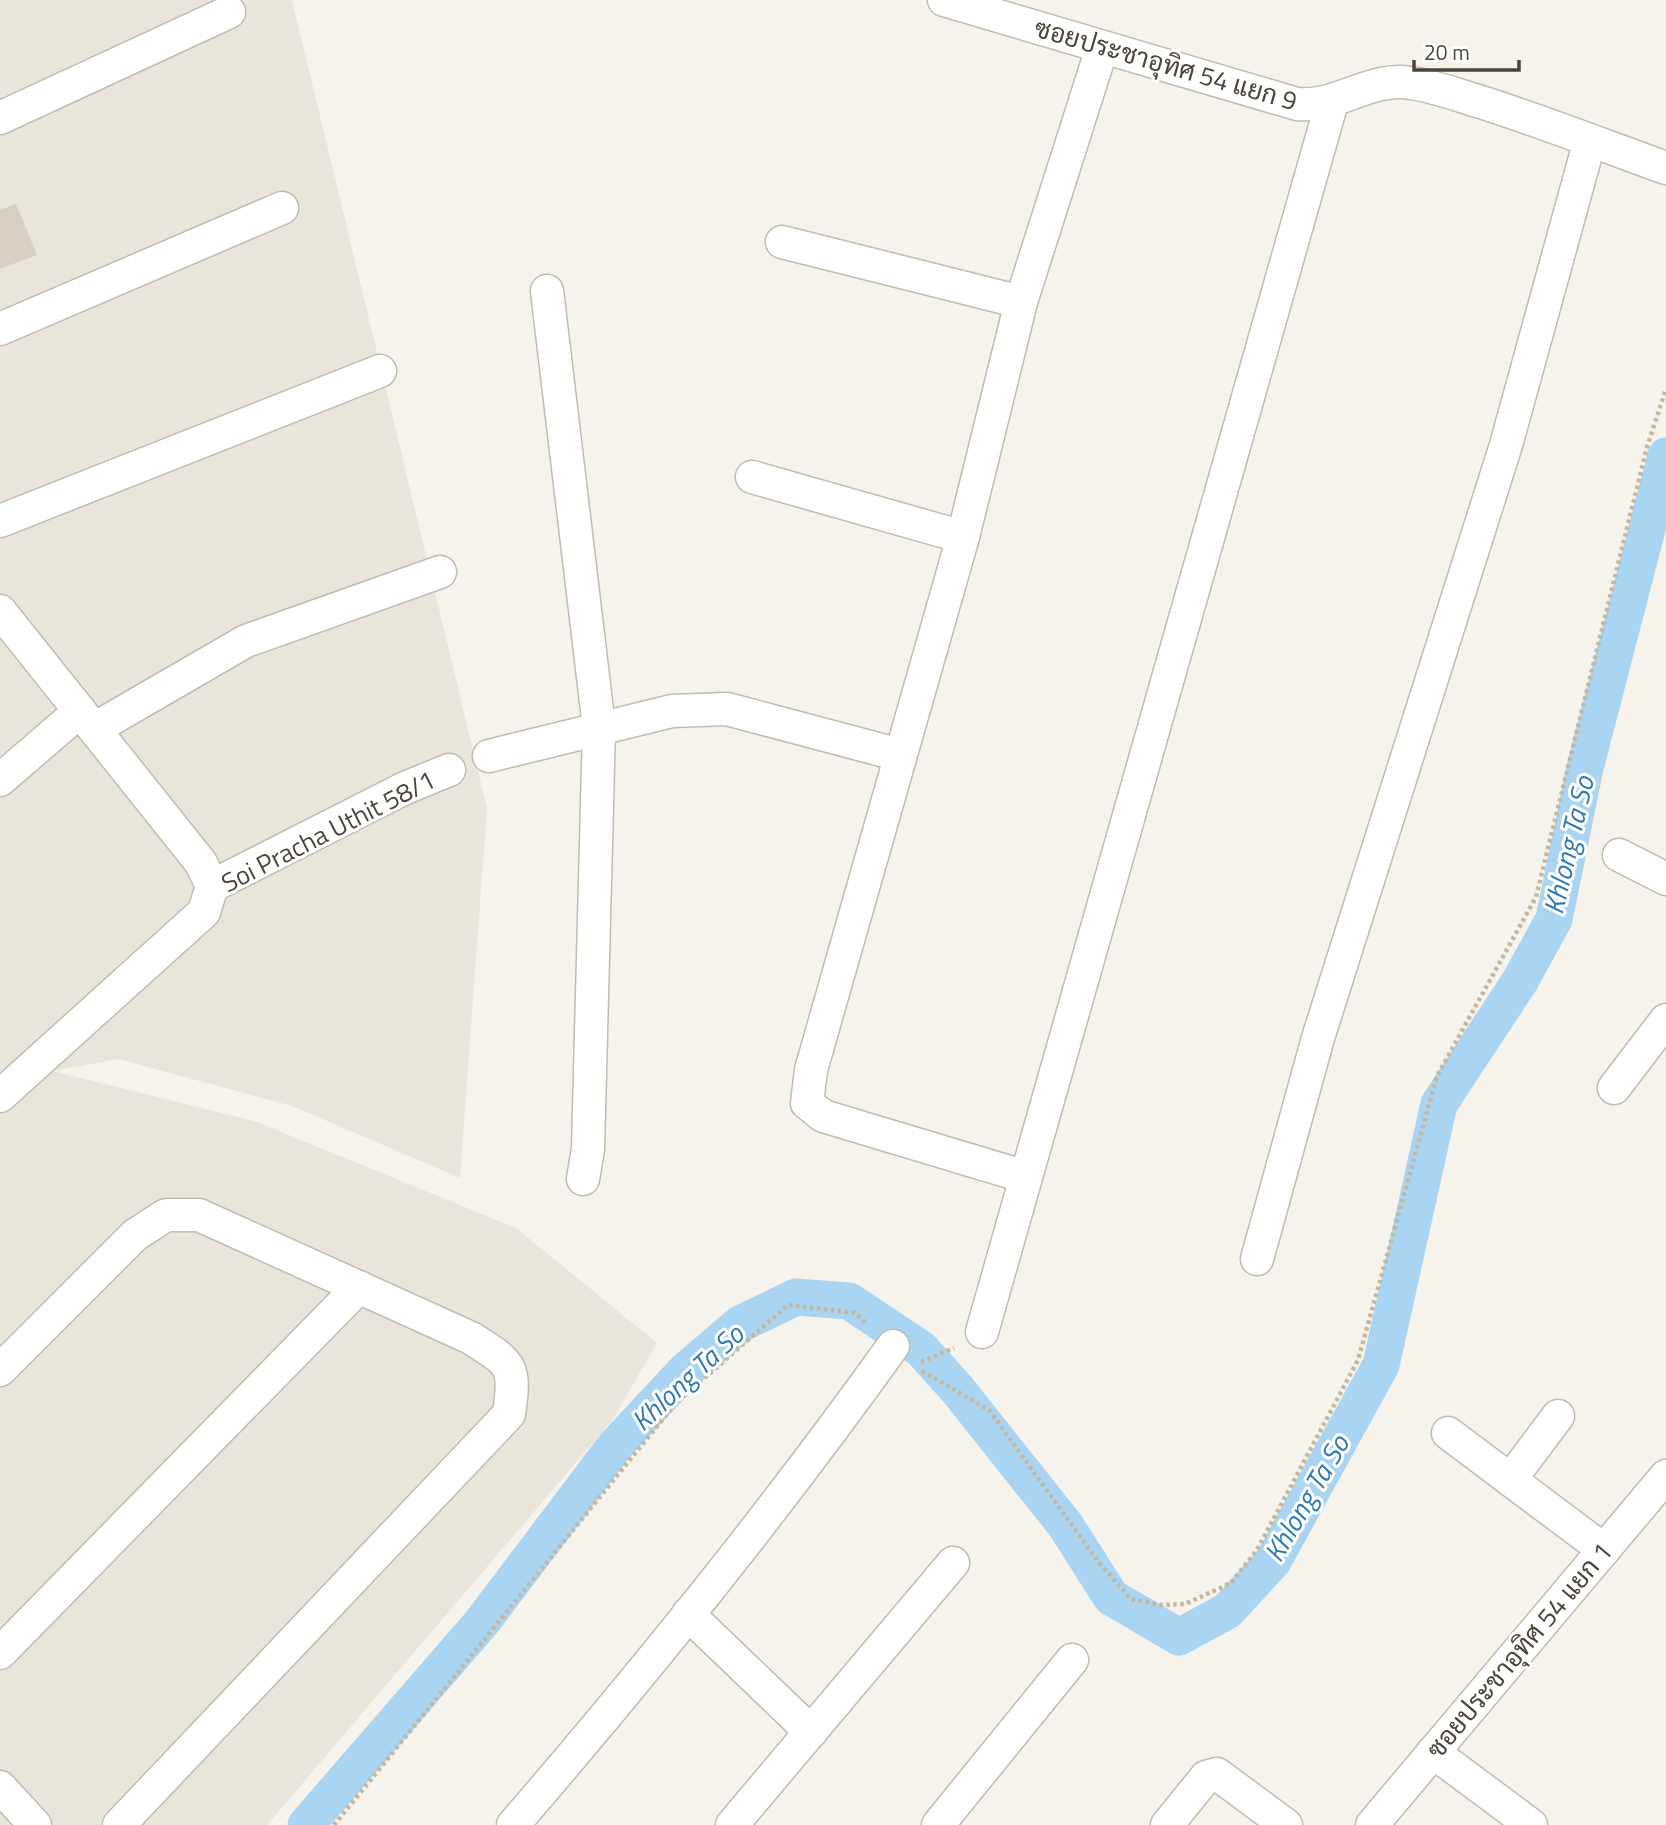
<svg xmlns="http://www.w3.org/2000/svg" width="1666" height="1825" font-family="'Titillium Web',Sarabun,sans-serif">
	<rect width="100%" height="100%" fill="#f6f3ec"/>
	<polygon fill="#eae5da" points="0,0 292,0 487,808 460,1178 292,1106 118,1059 52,1071 257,1122 516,1228 657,1343 613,1419 267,1825 0,1825"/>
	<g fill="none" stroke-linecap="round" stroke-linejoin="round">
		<polyline stroke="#a9d4f2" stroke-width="37" points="306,1825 482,1622 615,1446 685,1371 740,1324 796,1297 849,1301 921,1349 957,1389 1066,1526 1111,1597 1179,1637 1227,1611 1273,1561 1381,1365 1439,1104 1520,981 1554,919 1585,768 1666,456"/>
	</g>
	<polygon fill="#d8cfc1" points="16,204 37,255 0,269 0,210"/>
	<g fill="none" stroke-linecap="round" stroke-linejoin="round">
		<g stroke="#c2bbae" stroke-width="35">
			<g id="street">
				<path d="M944 0 1297 104C1338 108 1370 76 1411 83 1435 86 1460 96 1484 103 1546 123 1605 146 1666 168"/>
				<polyline points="0,118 229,12"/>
				<polyline points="782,242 1021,302"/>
				<polyline points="547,291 599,727 588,1149 583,1179"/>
				<polyline points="0,329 282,208"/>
				<polyline points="752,477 963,537"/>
				<polyline points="0,521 380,371"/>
				<polyline points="0,611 201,863 212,886"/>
				<polyline points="94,729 246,641 440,572"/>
				<polyline points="489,756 672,711 727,709 900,755"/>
				<polyline points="0,780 80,711"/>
				<polyline points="1619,855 1666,879"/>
				<polyline points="1614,1088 1666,1020"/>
				<polyline points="0,1096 204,912 212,886 405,788 449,770"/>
				<polyline points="1026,1177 823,1116 807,1103 811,1070 963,537 1021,302 1102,48"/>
				<polyline points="1257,1259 1318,1038 1506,445 1590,140"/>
				<polyline points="982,1332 1332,102"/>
				<path d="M0 1370 135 1235 166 1215H199L471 1338C512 1364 516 1365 509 1414L119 1825"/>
				<polyline points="1448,1433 1604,1550"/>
				<polyline points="1510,1480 1558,1416"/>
				<polyline points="688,1614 811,1732"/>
				<polyline points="0,1653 359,1287"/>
				<polyline points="1433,1752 1531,1825"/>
				<polyline points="0,1787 35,1825"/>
				<path d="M513 1825C646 1671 774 1512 893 1346"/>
				<polyline points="732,1825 953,1563"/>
				<polyline points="938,1825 1072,1660"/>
				<polyline points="1167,1825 1206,1777 1217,1774 1286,1825"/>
				<polyline points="1372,1825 1666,1476"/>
			</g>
		</g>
		<g stroke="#c4b79f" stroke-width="4.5" stroke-dasharray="3.5 3.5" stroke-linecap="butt">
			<polyline points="921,1362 954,1348"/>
			<polyline points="922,1371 989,1410 1100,1564 1131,1599 1162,1605 1185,1604 1231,1583 1257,1550 1358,1360 1437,1076 1536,897 1647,447 1666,389"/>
			<polyline points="334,1825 676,1403 788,1305 855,1313 867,1324"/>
		</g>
		<use href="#street" stroke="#fff" stroke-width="32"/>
	</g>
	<g text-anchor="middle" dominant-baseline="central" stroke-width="6" stroke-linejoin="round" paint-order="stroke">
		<g font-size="26" fill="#4b4439" stroke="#fff">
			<text transform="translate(1166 64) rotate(16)">ซอยประชาอุทิศ 54 แยก 9</text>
			<text transform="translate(328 831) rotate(-27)">Soi Pracha Uthit 58/1</text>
			<text transform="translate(1519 1650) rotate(-50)">ซอยประชาอุทิศ 54 แยก 1</text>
		</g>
		<g font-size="28" font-style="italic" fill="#2e7ab2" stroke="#fff">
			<text transform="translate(1568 845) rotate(-77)">Khlong Ta So</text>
			<text transform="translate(687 1377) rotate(-43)">Khlong Ta So</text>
			<text transform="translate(1306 1498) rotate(-60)">Khlong Ta So</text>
		</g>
	</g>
	<path d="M1414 60v10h105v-10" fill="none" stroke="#4b4439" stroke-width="3.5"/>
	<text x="1424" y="60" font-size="21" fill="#4b4439" stroke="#ffffff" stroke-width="5" paint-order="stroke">20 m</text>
</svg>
